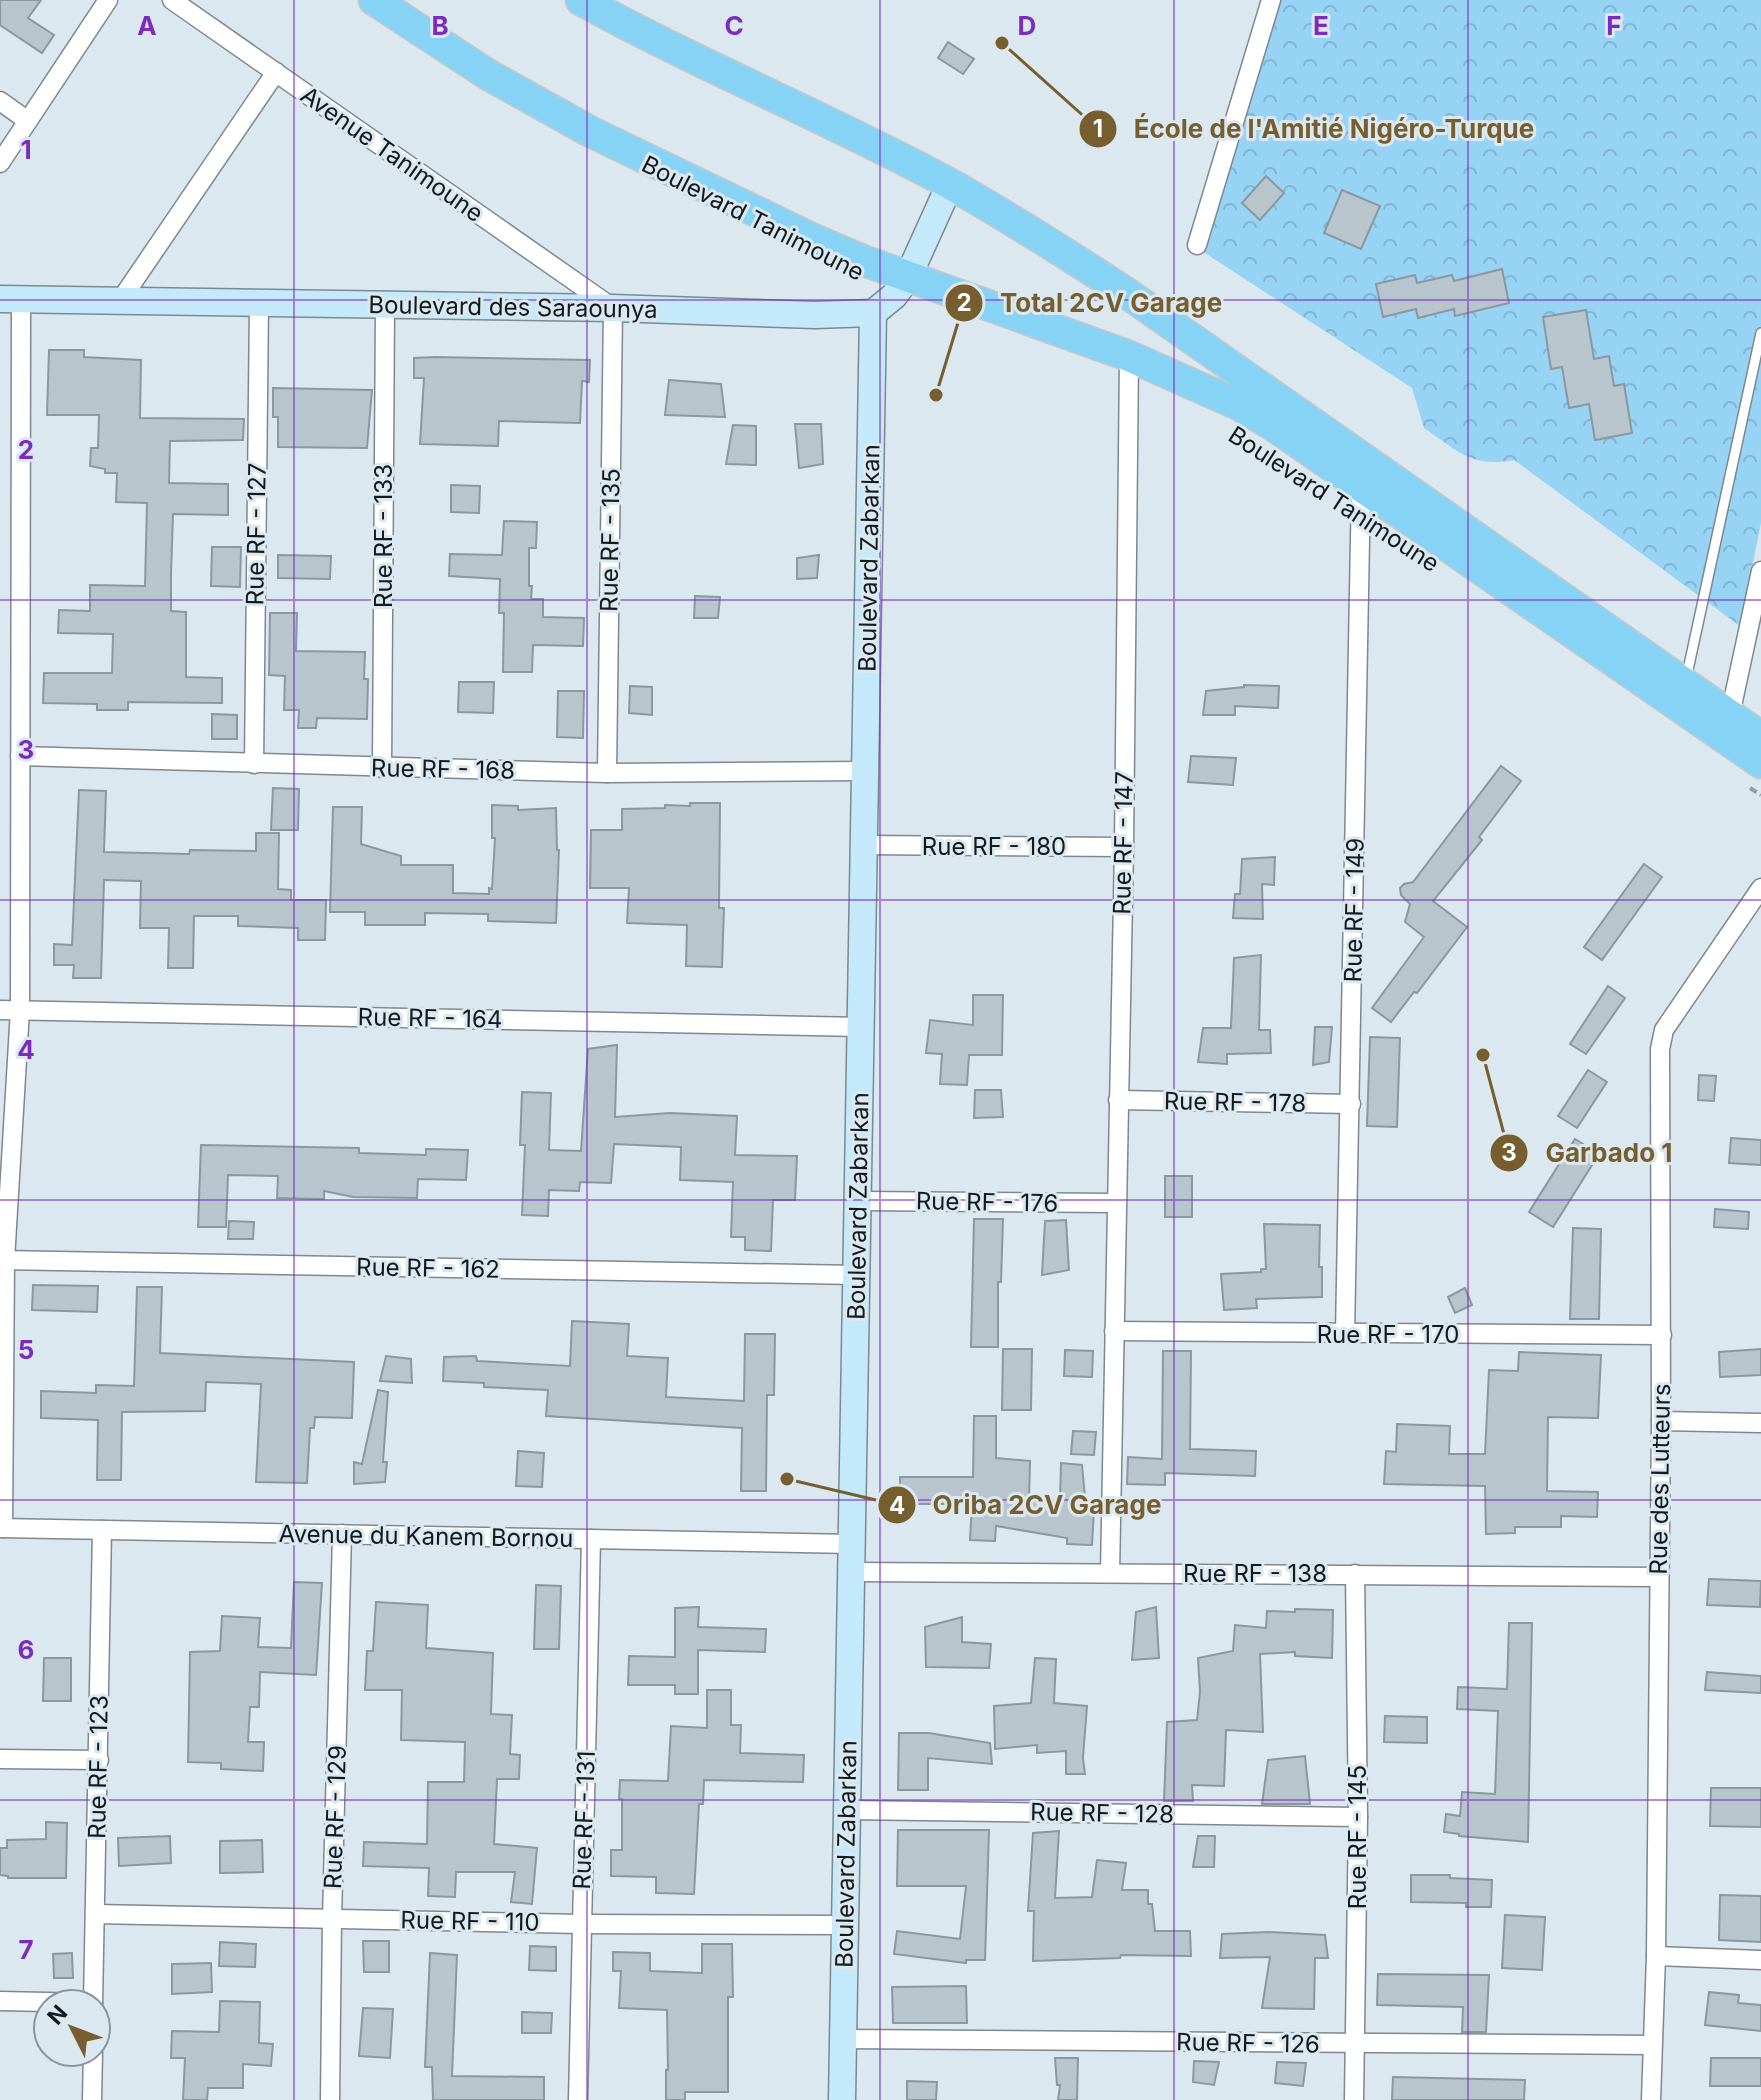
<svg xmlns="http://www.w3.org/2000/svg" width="1761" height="2100" font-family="Inter,sans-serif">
	<defs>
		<pattern id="park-crowns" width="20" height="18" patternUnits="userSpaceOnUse" patternTransform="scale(2)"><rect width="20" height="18" fill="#97d3f4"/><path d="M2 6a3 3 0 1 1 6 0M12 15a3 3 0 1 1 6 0" fill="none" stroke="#81b5d1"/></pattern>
	</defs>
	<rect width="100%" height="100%" fill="#dbe8f0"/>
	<path fill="url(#park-crowns)" d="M1280 0H1761V523L1740 626 1514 460C1471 468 1458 451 1424 428L1412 388 1202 251Z"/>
	<g fill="#b8c5cc" stroke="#8b989f" stroke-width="2">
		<polygon points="0,0 41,0 28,18 54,35 42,53 0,25"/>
		<polygon points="948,42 974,59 963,74 938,58"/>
		<polygon points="1266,176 1284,193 1260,220 1242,203"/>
		<polygon points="1342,190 1380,206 1361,249 1324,233"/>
		<polygon points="1502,269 1509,303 1455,316 1454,309 1418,318 1416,309 1383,317 1376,284 1415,275 1417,283 1452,275 1454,281"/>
		<polygon points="1586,310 1594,359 1609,356 1614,386 1624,384 1632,433 1595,440 1589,404 1569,408 1562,367 1551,369 1543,317"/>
		<polygon points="49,350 84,350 84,357 141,360 140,418 244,419 243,440 170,441 169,483 228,484 228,515 173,514 171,575 171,611 186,612 186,677 222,678 222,703 128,702 128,710 97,710 97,704 43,703 44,673 112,673 113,634 58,633 59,610 90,611 90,585 145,586 147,503 116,502 117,473 105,473 105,469 90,466 91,448 98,448 99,415 47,415"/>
		<polygon points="436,357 590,360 589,382 582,381 580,423 499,421 498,446 420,444 424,378 414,378 414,358"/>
		<polygon points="669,380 721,384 725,417 665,415"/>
		<polygon points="273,388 372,390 367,448 278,447 278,417 273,417"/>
		<polygon points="795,424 821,424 823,464 799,468"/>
		<polygon points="733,425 756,426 756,465 726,464"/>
		<polygon points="451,485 480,486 479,513 451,512"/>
		<polygon points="504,521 537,522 536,548 529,548 529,586 532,586 531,599 543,599 543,617 584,618 583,646 533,645 532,672 503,672 504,613 499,613 500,579 449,576 450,554 502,555"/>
		<polygon points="212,547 241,547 240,587 211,586"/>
		<polygon points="278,555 331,556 330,579 278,578"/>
		<polygon points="819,555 817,578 797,579 797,558"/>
		<polygon points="695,596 720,597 718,618 694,618"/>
		<polygon points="270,613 297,613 296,651 365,652 364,679 368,679 367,719 317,718 316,728 298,728 299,710 284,710 285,676 269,675"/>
		<polygon points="459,682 494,682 493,713 458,712"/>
		<polygon points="1244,685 1279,686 1278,708 1235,706 1235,715 1203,715 1206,691 1244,687"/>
		<polygon points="630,686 652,687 652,715 629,713"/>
		<polygon points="558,691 584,691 583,738 557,737"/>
		<polygon points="212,714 237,715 237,739 212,739"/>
		<polygon points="1191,756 1236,758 1233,785 1188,782"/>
		<polygon points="1501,766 1521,781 1479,837 1482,840 1433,901 1467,927 1417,993 1414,992 1391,1022 1372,1008 1424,937 1405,922 1410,904 1401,895 1400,888 1404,884 1413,882"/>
		<polygon points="273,788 299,789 298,830 271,830"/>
		<polygon points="79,790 106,791 104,852 189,854 190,850 256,851 256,833 279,833 278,889 291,890 291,900 326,900 325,940 298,940 298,928 238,926 238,916 194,916 193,968 168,968 169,928 140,928 141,881 104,880 101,978 73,978 74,965 54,965 54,944 72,945"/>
		<polygon points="690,803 720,803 719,908 724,908 722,967 686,966 687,925 627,923 629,888 590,888 591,830 622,830 622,809 665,808 665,805 690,806"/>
		<polygon points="492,805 518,806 518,810 556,808 557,850 559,850 556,923 488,921 488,914 425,913 425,925 365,925 365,912 330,912 333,807 362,807 361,844 401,856 401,865 453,865 453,893 489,894 489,888 492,889 495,838 492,838"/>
		<polygon points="1275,857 1274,885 1262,884 1263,919 1233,918 1235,894 1240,894 1242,859"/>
		<polygon points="1644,864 1662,877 1602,960 1584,947"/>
		<polygon points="1261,955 1259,1030 1270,1030 1271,1053 1227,1054 1227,1064 1198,1062 1203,1028 1231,1028 1234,958"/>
		<polygon points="1608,986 1625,998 1586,1054 1570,1044"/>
		<polygon points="973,995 1003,995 1002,1055 969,1055 967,1085 940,1084 942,1054 926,1053 930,1020 973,1025"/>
		<polygon points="1315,1027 1332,1027 1329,1062 1313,1065"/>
		<polygon points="1370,1037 1400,1038 1397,1127 1367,1126"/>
		<polygon points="617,1045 615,1117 670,1113 737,1116 735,1155 797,1156 795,1200 773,1200 771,1251 745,1250 745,1237 731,1237 733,1182 680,1180 681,1147 614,1144 611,1183 580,1182 579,1191 549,1190 548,1216 522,1215 525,1145 520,1145 522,1092 551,1093 549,1150 581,1151 588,1049"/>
		<polygon points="1588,1070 1607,1082 1577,1128 1558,1116"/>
		<polygon points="1699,1075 1716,1076 1714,1101 1698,1100"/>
		<polygon points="975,1090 1001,1090 1003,1117 974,1118"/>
		<polygon points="1731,1138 1761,1140 1761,1165 1729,1163"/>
		<polygon points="1575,1139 1599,1154 1553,1227 1529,1212"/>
		<polygon points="201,1145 359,1148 359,1153 426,1155 426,1149 468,1150 466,1180 418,1179 417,1198 353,1197 324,1191 324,1199 277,1198 278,1176 228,1175 226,1227 198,1227"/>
		<rect x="1165" y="1176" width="27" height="41"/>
		<polygon points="1715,1209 1749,1212 1748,1229 1714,1227"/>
		<polygon points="974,1219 1003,1219 1001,1282 998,1282 998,1347 971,1347"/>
		<polygon points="1066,1220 1069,1270 1042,1275 1045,1221"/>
		<polygon points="229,1221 254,1222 253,1239 228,1239"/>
		<polygon points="1264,1224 1320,1225 1319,1267 1322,1267 1322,1297 1256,1299 1257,1308 1224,1310 1221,1274 1261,1272 1261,1269 1266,1269"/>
		<polygon points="1573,1228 1601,1229 1599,1319 1570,1319"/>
		<polygon points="33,1285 98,1286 97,1312 32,1310"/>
		<polygon points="137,1287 162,1287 160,1353 354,1362 352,1418 315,1417 314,1428 310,1428 307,1483 256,1482 261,1384 206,1382 205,1411 122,1412 121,1480 97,1480 98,1420 41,1418 41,1391 96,1393 96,1385 134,1386"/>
		<polygon points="1465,1288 1472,1305 1455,1313 1448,1297"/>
		<polygon points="572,1321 629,1324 627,1356 668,1358 666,1397 744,1401 745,1334 775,1334 774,1395 767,1395 766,1491 741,1491 742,1428 546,1416 548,1390 484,1387 484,1383 443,1381 444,1357 476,1356 477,1361 570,1366"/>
		<polygon points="1003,1349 1032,1349 1031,1410 1002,1410"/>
		<polygon points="1761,1349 1761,1375 1720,1377 1719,1352"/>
		<polygon points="1065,1350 1093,1351 1092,1377 1064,1376"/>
		<polygon points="1163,1351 1191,1351 1190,1449 1256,1451 1255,1476 1165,1473 1165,1485 1127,1484 1128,1457 1162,1459"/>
		<polygon points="1519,1352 1601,1355 1598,1418 1548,1417 1547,1491 1598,1492 1597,1517 1561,1516 1561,1527 1515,1527 1515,1533 1486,1534 1485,1486 1384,1484 1386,1451 1396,1452 1397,1424 1450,1426 1449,1454 1485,1454 1489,1370 1518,1371"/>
		<polygon points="386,1356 411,1359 412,1383 380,1381"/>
		<polygon points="378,1390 388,1392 383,1462 387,1462 385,1482 354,1484 354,1462 362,1464"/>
		<polygon points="974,1416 996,1416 996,1458 1030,1461 1029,1500 1060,1500 1061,1463 1082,1465 1086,1508 1094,1509 1092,1545 1067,1544 1067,1538 996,1526 995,1541 970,1540 972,1504 900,1504 900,1477 973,1477"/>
		<polygon points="1073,1431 1096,1432 1094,1455 1071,1454"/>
		<polygon points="518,1451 544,1453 542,1487 516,1486"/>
		<polygon points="1709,1579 1761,1581 1760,1607 1707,1605"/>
		<polygon points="294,1582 322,1583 316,1675 260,1672 259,1707 250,1707 248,1742 264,1742 263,1771 221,1769 221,1763 188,1762 190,1652 220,1651 222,1616 260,1618 258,1647 291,1648"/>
		<polygon points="536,1585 561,1586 559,1649 534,1649"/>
		<polygon points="376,1602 428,1605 426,1648 493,1653 491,1714 512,1715 510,1754 520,1755 519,1779 497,1779 494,1844 537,1848 532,1904 511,1902 515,1872 456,1872 455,1897 428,1896 429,1868 363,1866 364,1842 427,1844 428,1782 464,1782 465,1742 401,1740 402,1690 365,1690 367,1651 373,1651"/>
		<polygon points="699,1607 698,1627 766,1629 765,1652 698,1650 698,1694 675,1694 675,1685 628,1685 629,1656 675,1657 675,1608"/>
		<polygon points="1156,1607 1159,1658 1132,1660 1136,1612"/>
		<polygon points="1295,1609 1333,1610 1332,1658 1295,1656 1295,1652 1260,1654 1263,1732 1226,1730 1224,1786 1192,1785 1193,1801 1164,1801 1167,1722 1197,1720 1200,1692 1198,1658 1233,1651 1235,1625 1266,1628 1267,1611 1295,1612"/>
		<polygon points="962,1617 962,1642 991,1644 989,1668 926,1667 925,1627"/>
		<polygon points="1509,1623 1532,1623 1528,1842 1459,1836 1459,1834 1444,1832 1446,1814 1460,1816 1462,1792 1495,1794 1498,1711 1457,1709 1458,1687 1507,1689"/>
		<polygon points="44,1658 71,1658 71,1701 43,1701"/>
		<polygon points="1035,1658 1056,1659 1054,1703 1087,1706 1083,1758 1085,1774 1066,1774 1066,1751 1037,1753 1037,1745 995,1749 994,1706 1031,1703"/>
		<polygon points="1707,1672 1761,1676 1761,1693 1705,1690"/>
		<polygon points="707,1690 731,1690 731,1725 741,1725 740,1753 804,1755 803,1782 704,1780 703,1804 699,1804 694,1894 656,1893 656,1877 611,1876 611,1850 622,1850 622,1799 619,1799 620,1780 668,1781 671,1726 707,1728"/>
		<polygon points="1385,1716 1427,1717 1427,1743 1384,1742"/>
		<polygon points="899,1733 929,1733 990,1743 992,1764 928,1758 928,1790 898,1790"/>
		<polygon points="1305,1756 1310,1804 1262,1804 1268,1760"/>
		<polygon points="1711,1788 1761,1788 1761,1827 1710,1826"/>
		<polygon points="46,1822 67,1823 66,1878 8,1878 8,1876 0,1875 0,1848 7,1848 7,1840 46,1839"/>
		<polygon points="898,1830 989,1830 985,1960 966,1960 966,1963 894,1954 897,1931 960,1939 966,1886 897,1886"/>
		<polygon points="1059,1831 1055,1898 1092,1897 1097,1860 1126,1863 1122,1890 1148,1890 1148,1904 1152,1904 1155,1931 1190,1931 1191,1956 1121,1955 1120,1958 1033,1961 1034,1911 1028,1911 1033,1833"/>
		<polygon points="170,1836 171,1863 119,1866 118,1838"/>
		<polygon points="1198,1836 1215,1836 1214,1867 1193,1867"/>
		<polygon points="262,1840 263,1872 220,1873 220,1841"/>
		<polygon points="1411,1875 1450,1875 1450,1878 1492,1880 1491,1907 1466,1907 1466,1903 1411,1902"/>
		<polygon points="1720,1895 1761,1896 1761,1942 1719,1940"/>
		<polygon points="1505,1915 1545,1917 1542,1970 1502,1968"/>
		<polygon points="1268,1932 1325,1935 1328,1958 1315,1958 1314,2009 1262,2008 1270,1957 1220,1958 1222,1934"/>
		<polygon points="363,1941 389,1941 389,1972 364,1972"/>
		<polygon points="220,1942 256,1944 255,1967 219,1966"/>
		<polygon points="702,1944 732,1944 733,1997 728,1997 728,2092 685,2092 685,2100 666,2100 666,2070 668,2070 667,2010 619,2008 621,1971 613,1971 613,1952 650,1953 650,1971 702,1973"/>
		<polygon points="530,1946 556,1947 556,1971 529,1970"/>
		<polygon points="72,1953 73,1978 54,1978 53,1954"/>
		<polygon points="430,1953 457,1955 452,2076 544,2077 544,2100 433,2100 432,2067 425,2067"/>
		<polygon points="211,1963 212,1992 172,1994 172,1964"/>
		<polygon points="1378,1974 1489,1975 1486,2032 1462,2032 1463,2007 1377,2005"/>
		<polygon points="966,1986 967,2023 893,2023 892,1987"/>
		<polygon points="1709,1992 1739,1995 1738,2003 1761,2005 1761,2031 1705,2025"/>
		<polygon points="220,2001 260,2002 259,2043 273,2044 271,2066 243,2064 243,2088 208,2088 207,2100 183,2100 185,2058 171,2058 172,2031 219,2032"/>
		<polygon points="363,2008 393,2009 390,2058 359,2056"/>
		<polygon points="522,2012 552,2013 551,2033 522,2033"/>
		<polygon points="1055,2058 1078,2058 1077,2100 1058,2100 1060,2085 1057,2085"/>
		<polygon points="1711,2058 1761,2058 1761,2086 1710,2086"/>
		<polygon points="1194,2061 1219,2062 1214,2085 1193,2082"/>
		<polygon points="1277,2062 1306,2063 1303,2086 1275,2083"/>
		<polygon points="1393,2077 1525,2080 1524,2100 1392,2100"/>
		<polygon points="907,2081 937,2082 936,2100 907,2100"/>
	</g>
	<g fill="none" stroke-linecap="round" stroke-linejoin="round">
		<g stroke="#7d8990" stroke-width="12">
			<polyline id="lane" points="1686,679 1761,333"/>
		</g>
		<g stroke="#7d8990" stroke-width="21">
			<g id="street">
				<polyline points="172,0 613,308 607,773"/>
				<polyline points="0,101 28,121"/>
				<polyline points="0,163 108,0"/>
				<polyline points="1197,245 1271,0"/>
				<polyline points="120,301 276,72"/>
				<polyline points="1730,715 1761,571"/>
				<polyline points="20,756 607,773 865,771"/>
				<polyline points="254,764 259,303"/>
				<polyline points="382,768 385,305"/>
				<polyline points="864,845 1124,847"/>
				<polyline points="0,1010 861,1027"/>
				<polyline points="1118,1100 1351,1104"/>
				<polyline points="858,1201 1116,1203"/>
				<polyline points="0,1260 856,1275"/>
				<polyline points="1114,1331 1662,1335"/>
				<polyline points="1345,1334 1361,486"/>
				<polyline points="1661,1421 1761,1423"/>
				<polyline points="0,1528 852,1544"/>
				<polyline points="3,1528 5,1260 20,1010 21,299"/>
				<polyline points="851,1572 1659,1577"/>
				<polyline points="1110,1573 1124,847 1129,356"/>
				<polyline points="0,1759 99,1760"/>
				<polyline points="847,1810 1358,1817"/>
				<polyline points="95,1914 581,1924 845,1925"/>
				<polyline points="1656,1956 1761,1960"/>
				<polyline points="0,2001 93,2003"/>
				<polyline points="93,2004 102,1530"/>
				<polyline points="843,2039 1652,2045"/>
				<polyline points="92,2100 93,2052"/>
				<polyline points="330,2100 332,1918 342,1534"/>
				<polyline points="578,2100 591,1539"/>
				<polyline points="1354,2100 1358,1817 1355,1574"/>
				<polyline points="1651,2100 1656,1956 1661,1421 1660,1049 1664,1030 1761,888"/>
			</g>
		</g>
		<g stroke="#7d8990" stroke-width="29">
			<g id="secondary">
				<polyline points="0,299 613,308 815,315 873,313 894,296 908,277 950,184"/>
				<polyline points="842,2100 873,313"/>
			</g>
		</g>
		<g stroke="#c7c8c9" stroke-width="33">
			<g id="primary">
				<polyline points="374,0 487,74 589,131 813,239 862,260 1129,356 1239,405 1271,424 1761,763"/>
				<path d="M581 0C702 67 831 119 952 185 1012 219 1070 256 1128 294L1761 737"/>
			</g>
		</g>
		<polyline stroke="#949ea4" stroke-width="4" stroke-dasharray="8 4" stroke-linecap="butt" points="1750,788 1761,795"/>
		<use href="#lane" stroke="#fff" stroke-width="9"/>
		<use href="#street" stroke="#fff" stroke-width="18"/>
		<use href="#secondary" stroke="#c3e9fa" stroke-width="26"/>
		<use href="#primary" stroke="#87d3f5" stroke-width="30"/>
	</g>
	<path fill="none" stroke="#7b2cbf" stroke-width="2" stroke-opacity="0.55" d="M294 0V2100M587 0V2100M880 0V2100M1174 0V2100M1468 0V2100M0 300H1761M0 600H1761M0 900H1761M0 1200H1761M0 1500H1761M0 1800H1761"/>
	<g text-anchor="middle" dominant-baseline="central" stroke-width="6" stroke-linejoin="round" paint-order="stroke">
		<g font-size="24" fill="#14191c" stroke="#dbe8f0">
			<text transform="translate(392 154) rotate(35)">Avenue Tanimoune</text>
			<text transform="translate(753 218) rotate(27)">Boulevard Tanimoune</text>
			<text transform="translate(513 307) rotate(1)">Boulevard des Saraounya</text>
			<text transform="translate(1334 499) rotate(33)">Boulevard Tanimoune</text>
			<text transform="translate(256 534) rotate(-89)">Rue RF - 127</text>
			<text transform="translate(383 536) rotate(-90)">Rue RF - 133</text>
			<text transform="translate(610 540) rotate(-89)">Rue RF - 135</text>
			<text transform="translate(869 558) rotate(-89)">Boulevard Zabarkan</text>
			<text transform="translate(443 769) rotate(1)">Rue RF - 168</text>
			<text transform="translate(1123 843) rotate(-89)">Rue RF - 147</text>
			<text x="994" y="846">Rue RF - 180</text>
			<text transform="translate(1354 910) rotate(-89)">Rue RF - 149</text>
			<text transform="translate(430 1018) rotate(1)">Rue RF - 164</text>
			<text transform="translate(1235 1102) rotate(1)">Rue RF - 178</text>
			<text transform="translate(987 1202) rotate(1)">Rue RF - 176</text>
			<text transform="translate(858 1206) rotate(-89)">Boulevard Zabarkan</text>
			<text transform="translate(428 1268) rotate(1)">Rue RF - 162</text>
			<text x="1388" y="1334">Rue RF - 170</text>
			<text transform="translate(1660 1479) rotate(-89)">Rue des Lutteurs</text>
			<text transform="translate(426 1536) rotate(1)">Avenue du Kanem Bornou</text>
			<text x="1255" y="1573">Rue RF - 138</text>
			<text transform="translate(98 1767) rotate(-89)">Rue RF - 123</text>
			<text transform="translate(1102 1813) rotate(1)">Rue RF - 128</text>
			<text transform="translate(335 1817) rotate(-88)">Rue RF - 129</text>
			<text transform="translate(584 1820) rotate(-88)">Rue RF - 131</text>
			<text transform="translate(1357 1837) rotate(-90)">Rue RF - 145</text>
			<text transform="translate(846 1854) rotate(-89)">Boulevard Zabarkan</text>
			<text transform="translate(470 1921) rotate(1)">Rue RF - 110</text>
			<text transform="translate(1248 2043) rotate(1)">Rue RF - 126</text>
		</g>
	</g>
	<g font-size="26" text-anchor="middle" font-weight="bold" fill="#7b2cbf" stroke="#dbe8f0" stroke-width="6" stroke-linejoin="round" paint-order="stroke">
		<text x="147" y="35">A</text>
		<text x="440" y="35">B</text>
		<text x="734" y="35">C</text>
		<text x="1027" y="35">D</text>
		<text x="1321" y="35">E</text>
		<text x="1614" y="35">F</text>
		<text x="26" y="159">1</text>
		<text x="26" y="459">2</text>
		<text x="26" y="759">3</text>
		<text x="26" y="1059">4</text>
		<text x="26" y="1359">5</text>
		<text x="26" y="1659">6</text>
		<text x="26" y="1959">7</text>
	</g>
	<path fill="none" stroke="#765e2e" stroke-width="3" d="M1002 43L1098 129M936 395L964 303M1483 1055L1509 1153M787 1479L897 1505"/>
	<g fill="#765e2e" stroke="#dbe8f0" stroke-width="3">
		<circle cx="1002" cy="43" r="8"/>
		<circle cx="936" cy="395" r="8"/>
		<circle cx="1483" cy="1055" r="8"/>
		<circle cx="787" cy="1479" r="8"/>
		<circle cx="1098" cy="129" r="20"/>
		<circle cx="964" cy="303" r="20"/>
		<circle cx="1509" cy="1153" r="20"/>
		<circle cx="897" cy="1505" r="20"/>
	</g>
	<g font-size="24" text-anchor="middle" font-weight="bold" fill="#fff">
		<text x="1098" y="137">1</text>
		<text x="964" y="311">2</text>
		<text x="1509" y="1161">3</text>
		<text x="897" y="1514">4</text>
	</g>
	<g font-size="26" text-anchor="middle" font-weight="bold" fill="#765e2e" stroke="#dbe8f0" stroke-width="6" stroke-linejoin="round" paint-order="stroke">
		<text x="1334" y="138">École de l'Amitié Nigéro-Turque</text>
		<text x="1111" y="312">Total 2CV Garage</text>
		<text x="1609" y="1162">Garbado 1</text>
		<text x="1047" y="1514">Oriba 2CV Garage</text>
	</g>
	<g transform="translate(72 2028) rotate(312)"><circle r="38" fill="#dbe8f0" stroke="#8b959b" stroke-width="2"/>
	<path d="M0-6L14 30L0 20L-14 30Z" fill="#765e2e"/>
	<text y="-12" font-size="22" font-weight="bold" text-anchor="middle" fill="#14191c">N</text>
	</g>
</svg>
